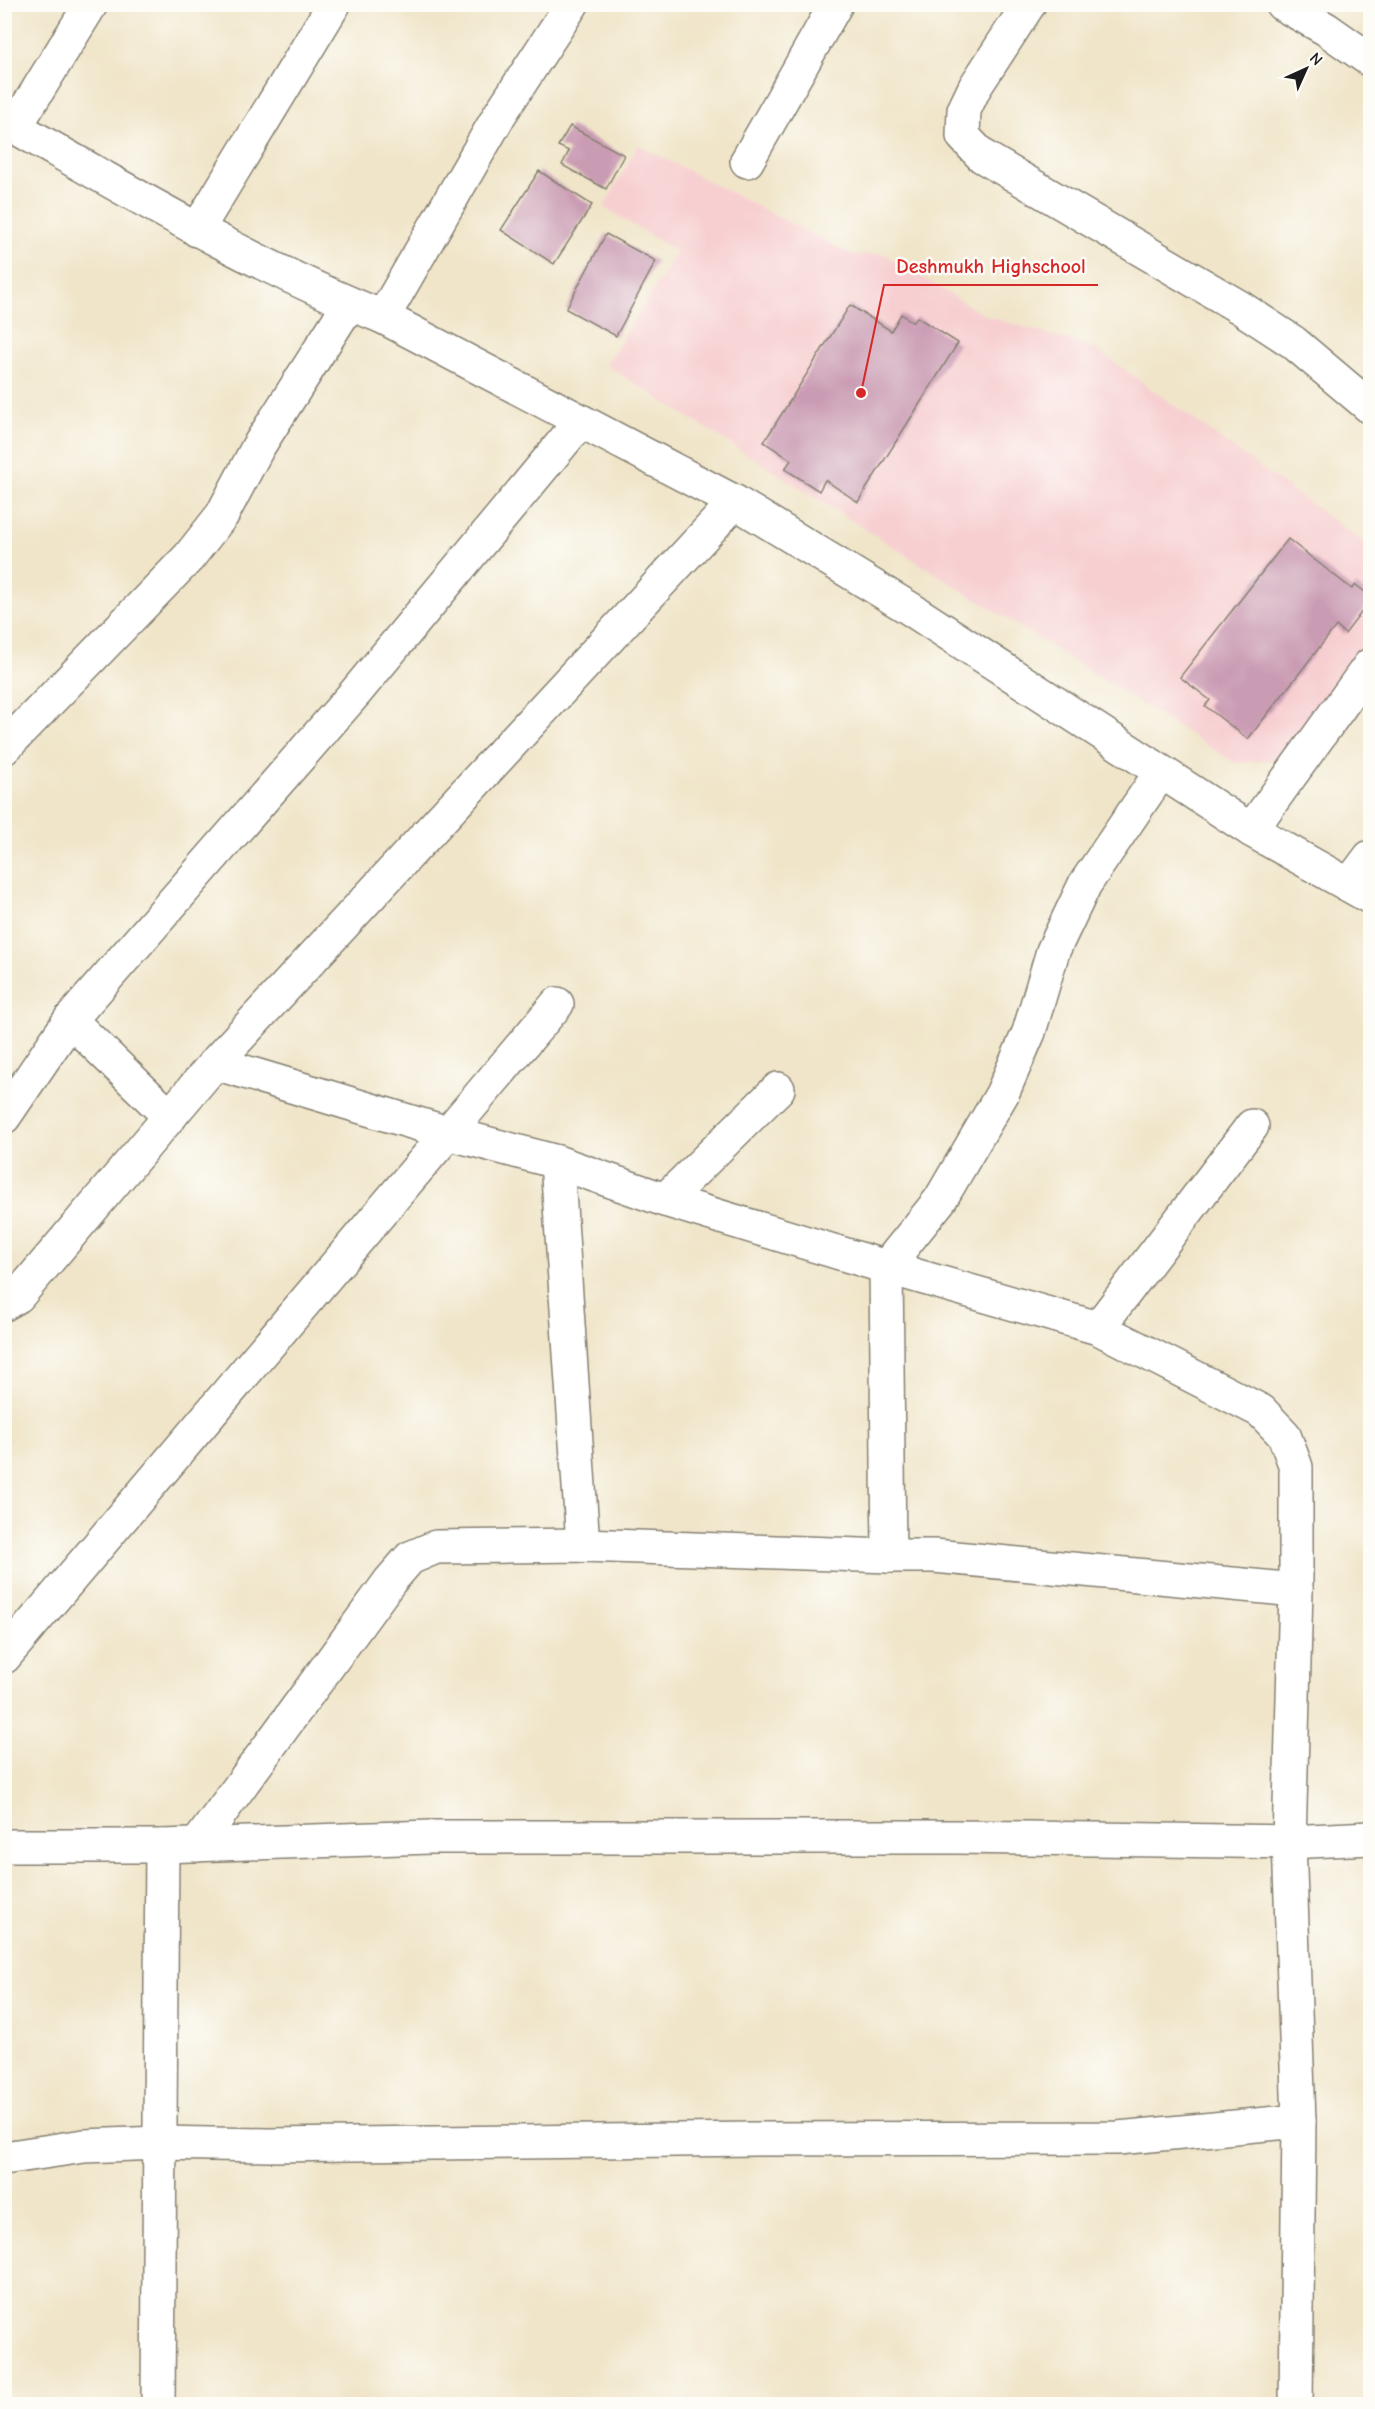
<svg xmlns="http://www.w3.org/2000/svg" width="1375" height="2409" font-family="'Comic Neue',sans-serif">
	<rect width="100%" height="100%" fill="#fdfcf7"/>
	<filter id="ink" filterUnits="userSpaceOnUse"><feTurbulence type="fractalNoise" baseFrequency=".0167" numOctaves="2"/><feDisplacementMap in="SourceGraphic" scale="12" xChannelSelector="R" yChannelSelector="G"/><feConvolveMatrix kernelMatrix="1 2 1 2 8 2 1 2 1" color-interpolation-filters="sRGB"/></filter>
	<filter id="wash" filterUnits="userSpaceOnUse"><feTurbulence type="fractalNoise" baseFrequency=".008" numOctaves="4" result="noise"/><feDisplacementMap in="SourceGraphic" scale="24" xChannelSelector="R" yChannelSelector="G"/><feGaussianBlur stdDeviation="1.35" result="paint"/><feColorMatrix in="noise" values="0 0 0 0 0 0 0 0 0 0 0 0 0 0 0 0 0 1.4 0 .05"/><feComposite in="paint" operator="in"/></filter>
	<g filter="url(#wash)">
		<rect width="100%" height="100%" fill="#f0e5c9"/>
		<polygon fill="#f7cfd1" points="638,145 852,255 884,254 984,315 1096,349 1370,547 1370,635 1281,759 1235,763 606,365 677,252 604,207"/>
		<g id="blocks">
			<g fill="#ca9cb4">
				<polygon points="570,126 624,155 606,189 562,165 569,151 558,146"/>
				<polygon points="539,171 592,205 554,264 501,230"/>
				<polygon points="606,234 656,261 616,336 566,309"/>
				<polygon points="850,305 891,331 901,314 913,322 917,317 958,343 858,502 825,480 819,491 785,469 791,460 764,442"/>
				<polygon points="1288,539 1352,589 1356,585 1370,596 1370,601 1345,634 1336,626 1248,739 1205,706 1210,700 1180,677"/>
			</g>
		</g>
	</g>
	<g filter="url(#ink)">
		<use href="#blocks" fill-opacity="0" stroke="#868072" stroke-width="1.5"/>
		<g fill="none" stroke-linecap="round" stroke-linejoin="round">
			<g stroke="#868072" stroke-width="36">
				<g id="minor">
					<polyline points="1029,4 975,87 964,110 963,136 982,156 1241,308 1293,342 1370,407"/>
					<polyline points="1282,4 1326,29 1370,60"/>
					<path d="M4 118 15 127C135 195 254 266 383 317L735 502 909 608 1251 830 1370 897"/>
					<polyline points="15,127 91,4"/>
					<polyline points="747,161 836,4"/>
					<polyline points="197,230 334,4"/>
					<polyline points="383,317 500,114 572,4"/>
					<polyline points="4,748 189,557 222,515 258,447 349,304"/>
					<polyline points="1251,830 1370,665"/>
					<polyline points="1349,885 1370,857"/>
					<polyline points="70,1020 170,1117"/>
					<polyline points="215,1063 735,502"/>
					<polyline points="4,1117 70,1020 356,692 580,422"/>
					<polyline points="557,1162 583,1545"/>
					<polyline points="665,1200 778,1089"/>
					<polyline points="4,1304 18,1296 215,1063 448,1133 557,1004"/>
					<polyline points="1098,1328 1252,1126"/>
					<polyline points="889,1556 886,1267 940,1200 1002,1094 1029,1032 1053,951 1085,884 1161,772"/>
					<polyline points="4,1657 448,1133 557,1162 665,1200 886,1267 1098,1328 1261,1411 1284,1435 1296,1467 1296,1590"/>
					<polyline points="197,1845 390,1581 410,1558 436,1547 583,1545 889,1556 934,1556 1296,1590 1289,1842 1299,2121 1296,2404"/>
					<polyline points="4,1846 162,1846 430,1837 956,1837 1289,1842 1370,1838"/>
					<polyline points="4,2158 84,2146 159,2143 269,2145 755,2139 1118,2138 1299,2121"/>
					<polyline points="158,2404 162,1846"/>
				</g>
			</g>
			<use href="#minor" stroke="#fff" stroke-width="33"/>
		</g>
	</g>
	<path fill="none" stroke="#d62828" stroke-width="2" d="M861 393L884 285H1098"/>
	<circle fill="#d62828" stroke="#fdfcf7" stroke-width="2" cx="861" cy="393" r="6"/>
	<g font-size="20" text-anchor="middle" font-weight="bold" fill="#d62828" stroke="#fdfcf7" stroke-width="5" stroke-linejoin="round" paint-order="stroke">
		<text x="991" y="273">Deshmukh Highschool</text>
	</g>
	<rect width="1375" height="2409" fill="none" stroke="#fdfcf7" stroke-width="24"/>
	<g transform="translate(1306 69) rotate(45)" stroke="#fdfcf7" stroke-width="4.5" paint-order="stroke">
	<path d="M0-4.5L10 22L0 15L-10 22Z" fill="#1c1c1c"/>
	<text y="-9" font-size="16" font-weight="bold" text-anchor="middle" fill="#1c1c1c">N</text>
	</g>
</svg>
